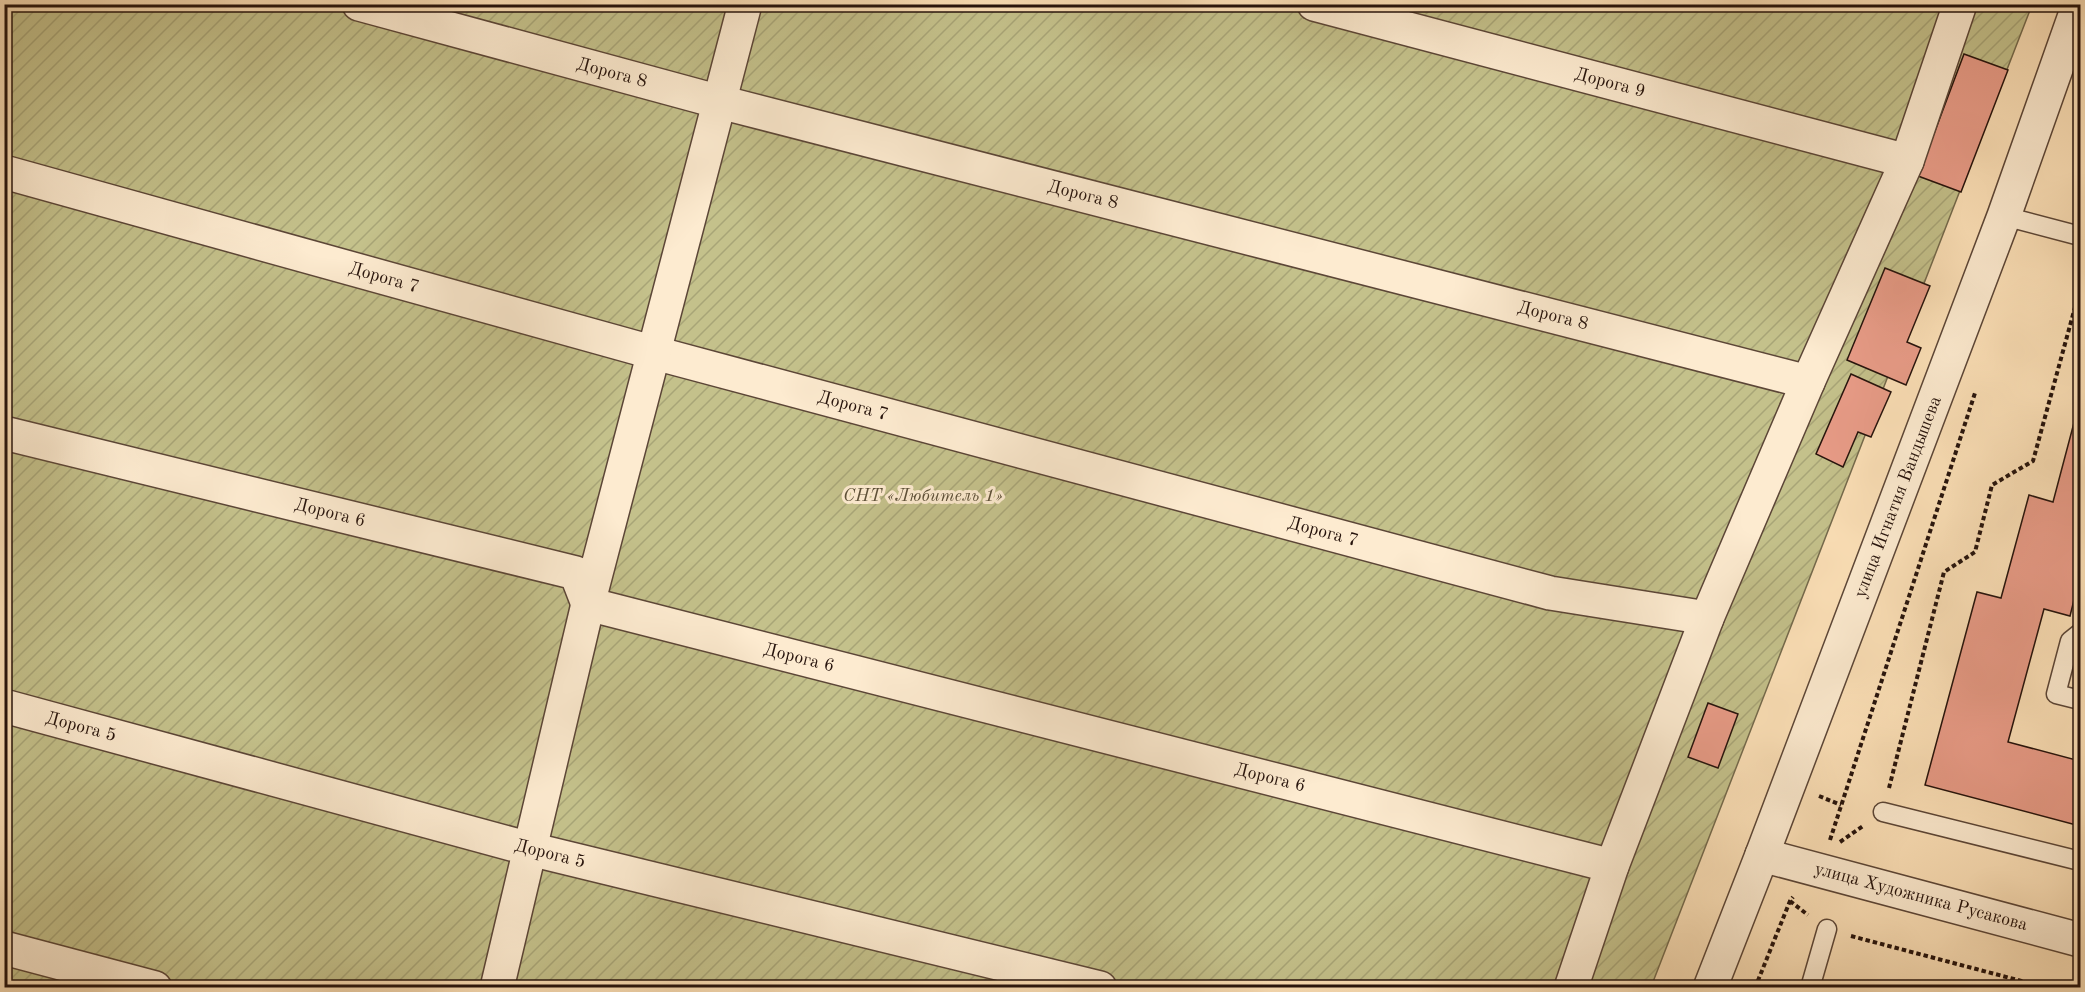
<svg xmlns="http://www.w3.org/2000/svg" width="2085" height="992" font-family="'Old Standard TT',serif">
	<defs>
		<pattern id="garden-furrows" width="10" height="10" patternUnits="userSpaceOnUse" patternTransform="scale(1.5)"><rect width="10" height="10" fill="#c4c18b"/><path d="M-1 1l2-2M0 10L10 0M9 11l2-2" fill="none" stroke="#a8a577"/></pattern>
	</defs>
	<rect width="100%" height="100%" fill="#fce0b7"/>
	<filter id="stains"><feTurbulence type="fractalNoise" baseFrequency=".00333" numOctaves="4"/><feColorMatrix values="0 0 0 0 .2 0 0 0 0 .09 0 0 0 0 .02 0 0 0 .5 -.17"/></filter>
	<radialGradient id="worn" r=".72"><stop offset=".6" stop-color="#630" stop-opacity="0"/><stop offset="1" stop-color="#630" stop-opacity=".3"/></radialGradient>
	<polygon fill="url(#garden-furrows)" stroke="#756a4c" stroke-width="1.5" points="5,5 2032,5 1651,987 5,988"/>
	<g fill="#e99c88" stroke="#26130c" stroke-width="1.5">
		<polygon points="1964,54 2008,70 1961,192 1918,176"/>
		<polygon points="1885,268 1930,286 1907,342 1921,348 1906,385 1847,360"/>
		<polygon points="1851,374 1891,392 1871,437 1858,432 1843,467 1816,454"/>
		<polygon points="2080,400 2080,576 2070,616 2044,609 2008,742 2080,761 2080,826 1925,785 1977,592 2001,598 2029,495 2053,502"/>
		<polygon points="1708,703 1738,714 1718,768 1688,757"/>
		<polygon points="1862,983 1881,988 1861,988"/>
	</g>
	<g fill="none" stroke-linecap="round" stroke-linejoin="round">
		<g stroke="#5c4637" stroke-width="21">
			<g id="service">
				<polyline points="2004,216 2080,236"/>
				<polyline points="2080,633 2070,641 2056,694 2080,700"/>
				<polyline points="1883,812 2080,861"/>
				<polyline points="1810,988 1827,929"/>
			</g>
		</g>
		<g stroke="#5c4637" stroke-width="36">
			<g id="minor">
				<polyline points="359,4 720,102 1808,382"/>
				<polyline points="1314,4 1907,161"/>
				<polyline points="4,172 655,353 1550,593 1707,618"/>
				<polyline points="4,433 576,573 588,604 1612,866"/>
				<polyline points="4,706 530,849 1100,988"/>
				<polyline points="4,948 155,988"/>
				<polyline points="497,988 588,604 745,4"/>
				<polyline points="1571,988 1612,866 1707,618 1808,382 1907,161 1960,4"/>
			</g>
		</g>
		<g stroke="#5c4637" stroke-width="36">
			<g id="tertiary">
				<polyline points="1762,855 2080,940"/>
				<polyline points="1710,988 1762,855 2004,216 2079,4"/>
			</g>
		</g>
		<g stroke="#26130c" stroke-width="4" stroke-dasharray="4.5 3" stroke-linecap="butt">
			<polyline points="1889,788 1944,572 1975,552 1992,485 2033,461 2080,289"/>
			<polyline points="1819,796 1841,805"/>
			<polyline points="1830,840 1975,393"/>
			<polyline points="1840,842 1863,826"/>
			<polyline points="1790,901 1808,915"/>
			<polyline points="1851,936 2048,988"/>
			<polyline points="1755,988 1790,901 1793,897"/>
		</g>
		<use href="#service" stroke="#fdebd0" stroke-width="18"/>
		<use href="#minor" stroke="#fdebd0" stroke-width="33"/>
		<use href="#tertiary" stroke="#fdebd0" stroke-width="33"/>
	</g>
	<g text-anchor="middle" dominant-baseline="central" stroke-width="6" stroke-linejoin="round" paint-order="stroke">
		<g font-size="18" fill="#26130c" stroke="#fdebd0">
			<text transform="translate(612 73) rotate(15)">Дорога 8</text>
			<text transform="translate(1610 83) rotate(15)">Дорога 9</text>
			<text transform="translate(1083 195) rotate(14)">Дорога 8</text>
			<text transform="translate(384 278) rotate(16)">Дорога 7</text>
			<text transform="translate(1553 316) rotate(14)">Дорога 8</text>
			<text transform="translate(853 406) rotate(15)">Дорога 7</text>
			<text transform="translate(1898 497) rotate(-69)">улица Игнатия Вандышева</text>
			<text transform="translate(330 513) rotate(14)">Дорога 6</text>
			<text transform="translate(1323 532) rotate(15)">Дорога 7</text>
			<text transform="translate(799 658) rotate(14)">Дорога 6</text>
			<text transform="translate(81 727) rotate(15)">Дорога 5</text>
			<text transform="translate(1270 778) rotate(14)">Дорога 6</text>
			<text transform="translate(550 854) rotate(14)">Дорога 5</text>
			<text transform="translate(1921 897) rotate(15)">улица Художника Русакова</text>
		</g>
		<g font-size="18" font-style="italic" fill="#5d5038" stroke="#fdebd0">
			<text x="923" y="496">СНТ «Любитель 1»</text>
		</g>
	</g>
	<rect width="2085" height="992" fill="none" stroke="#fce0b7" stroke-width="24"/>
	<rect x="6" y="6" width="2073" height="980" fill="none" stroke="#26130c" stroke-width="3"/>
	<rect x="12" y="12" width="2061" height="968" fill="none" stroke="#26130c" stroke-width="1.5"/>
	<rect width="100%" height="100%" filter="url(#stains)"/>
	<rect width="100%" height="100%" fill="url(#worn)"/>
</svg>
